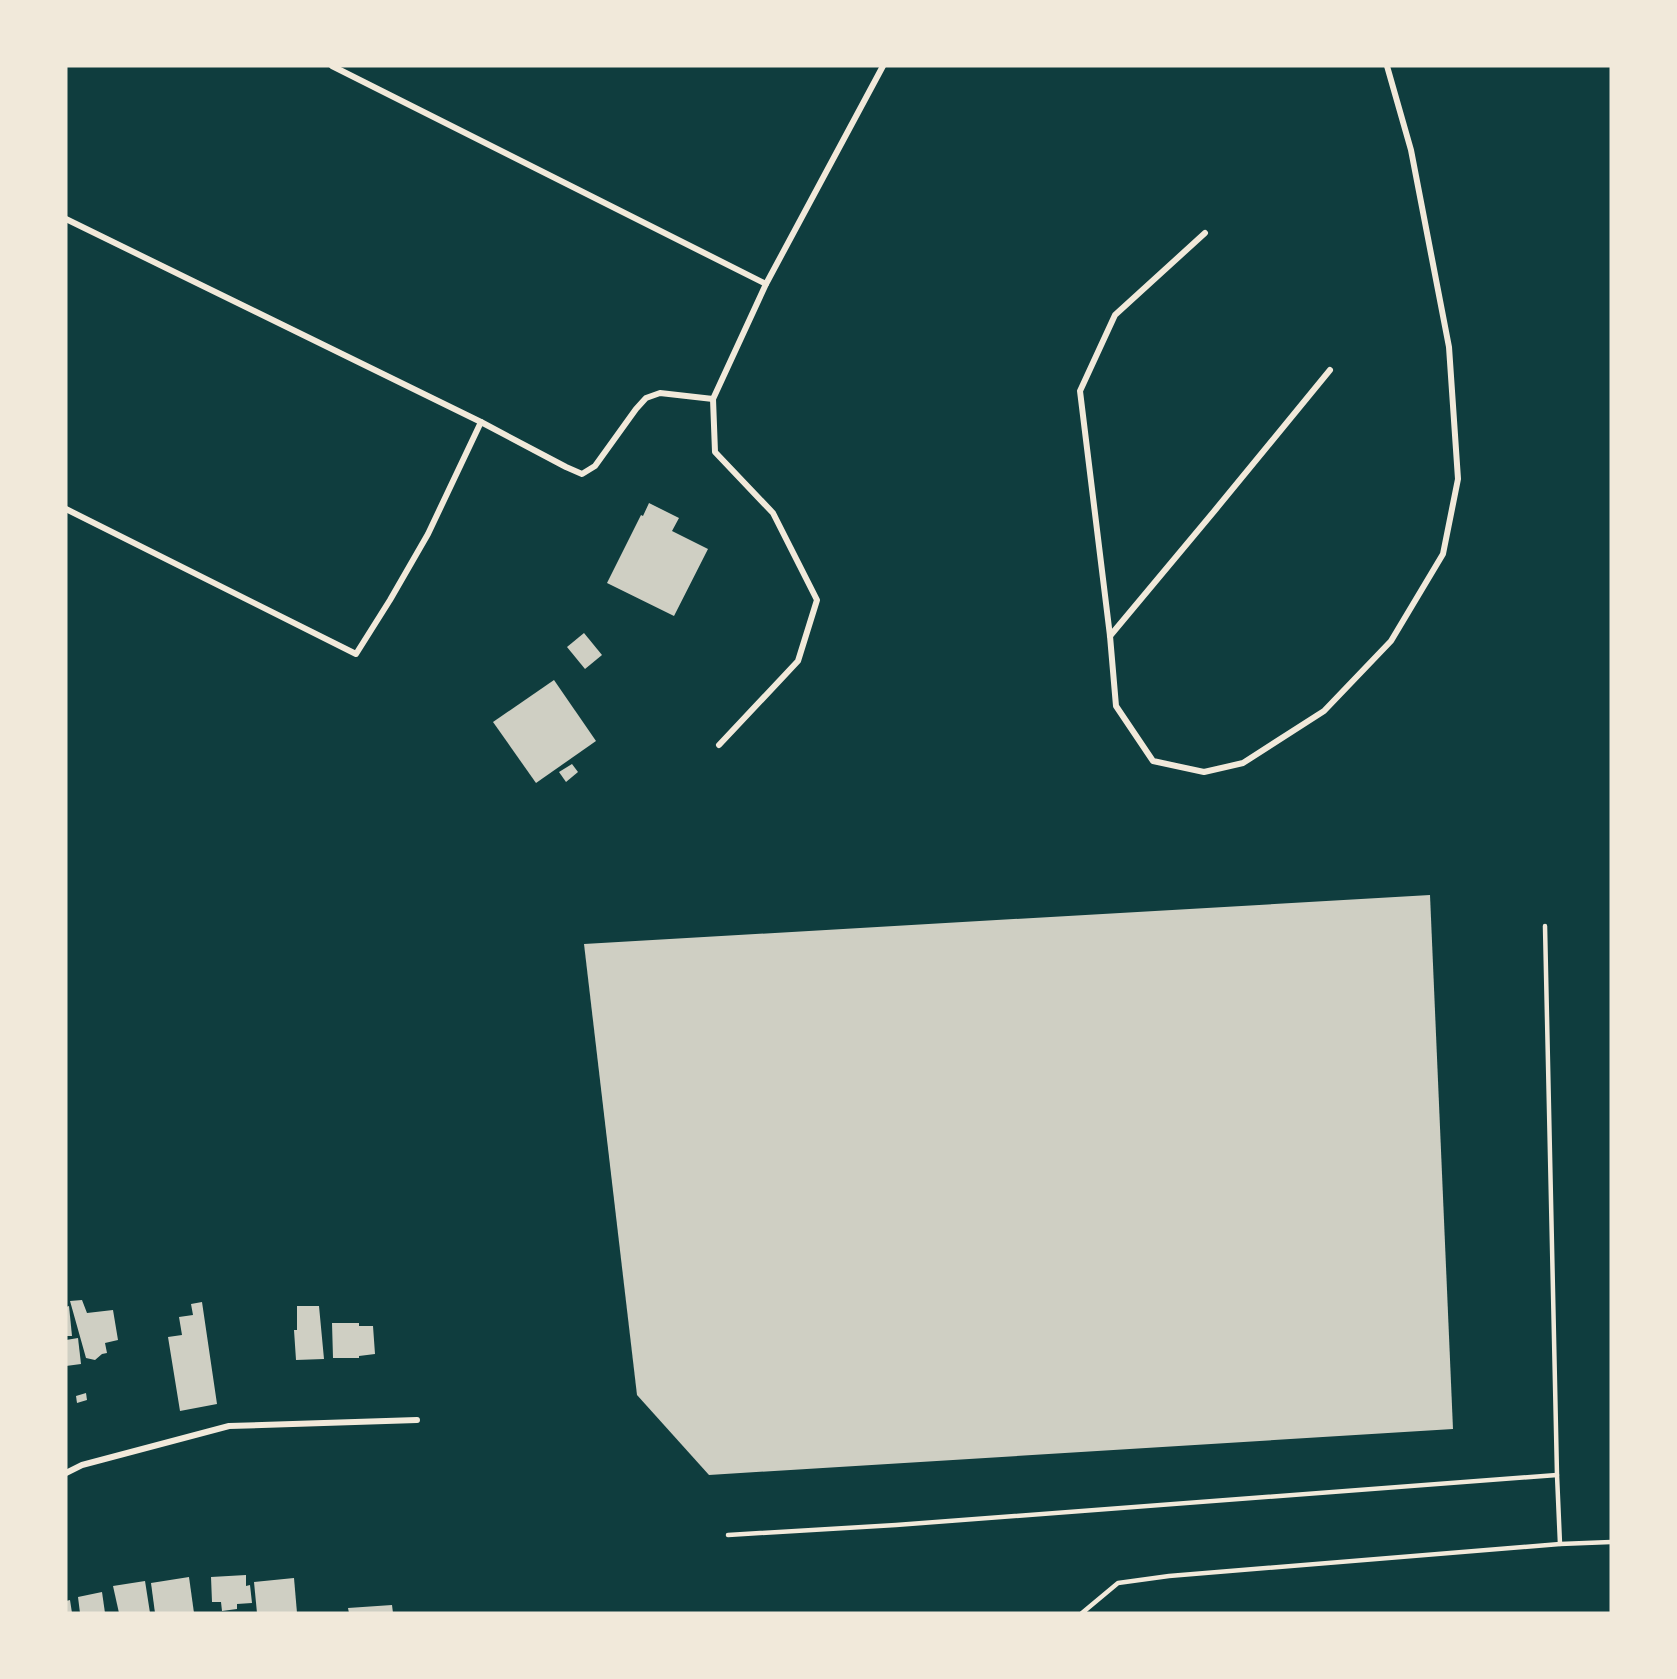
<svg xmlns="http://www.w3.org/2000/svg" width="1677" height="1679" font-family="Manrope,sans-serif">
	<rect width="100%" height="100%" fill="#0f3d3e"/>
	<g fill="#cfcfc3">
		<polygon points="649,503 679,518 672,531 708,549 674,616 607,583 641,515 643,516"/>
		<polygon points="584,633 602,655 585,669 567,647"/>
		<polygon points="554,680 596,741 536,783 493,722"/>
		<polygon points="572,764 578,772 566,782 559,772"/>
		<polygon points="1430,895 1453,1429 709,1475 637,1395 584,944"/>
		<polygon points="82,1300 87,1313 113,1310 118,1340 105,1343 107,1353 102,1354 95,1360 86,1358 70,1301"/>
		<polygon points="202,1302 217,1404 180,1411 168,1337 182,1335 179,1317 193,1315 191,1304"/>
		<polygon points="69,1306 72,1336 66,1336 66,1307"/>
		<polygon points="297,1306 319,1306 324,1359 296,1360 294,1330 297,1330"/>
		<polygon points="332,1323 359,1323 359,1326 373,1326 375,1354 359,1356 359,1358 333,1358"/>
		<polygon points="78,1338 81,1364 66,1366 66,1340"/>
		<polygon points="86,1393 87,1400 77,1403 76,1396"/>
		<polygon points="246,1575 246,1586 250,1585 252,1603 237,1604 237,1609 222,1611 221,1602 212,1602 211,1577"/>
		<polygon points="189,1577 194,1613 155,1613 151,1583"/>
		<polygon points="294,1578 297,1613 257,1613 254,1582"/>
		<polygon points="145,1581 150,1613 119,1613 113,1586"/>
		<polygon points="102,1592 105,1613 80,1613 78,1597"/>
		<polygon points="70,1600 72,1613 66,1613 66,1601"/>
		<polygon points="392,1605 393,1613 349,1613 348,1608"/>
	</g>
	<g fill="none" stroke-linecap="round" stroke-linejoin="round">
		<g stroke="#f1e9da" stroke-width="4.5">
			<polyline points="1545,926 1557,1475 1560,1544"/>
			<polyline points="728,1535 896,1525 1557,1475"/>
			<polyline points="1082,1613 1118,1583 1169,1576 1560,1544 1611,1542"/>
		</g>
		<g stroke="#f1e9da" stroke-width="6">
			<polyline points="332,66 766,284"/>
			<polyline points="66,219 481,422 566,467 582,474 595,466 636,409 646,398 660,393 713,399"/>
			<polyline points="1205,233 1115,315 1080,391 1110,636 1116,706 1153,761 1204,772 1243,763 1324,711 1391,641 1443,554 1458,479 1449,347 1411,150 1387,66"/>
			<polyline points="66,509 356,654 390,600 428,534 481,422"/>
			<polyline points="1110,636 1216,509 1330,370"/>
			<polyline points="719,745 798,661 817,600 773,513 715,452 713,399 766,284 883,66"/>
			<polyline points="66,1473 82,1465 229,1426 417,1420"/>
		</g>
	</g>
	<rect width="1677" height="1679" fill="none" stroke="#f1e9da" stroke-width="135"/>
</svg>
